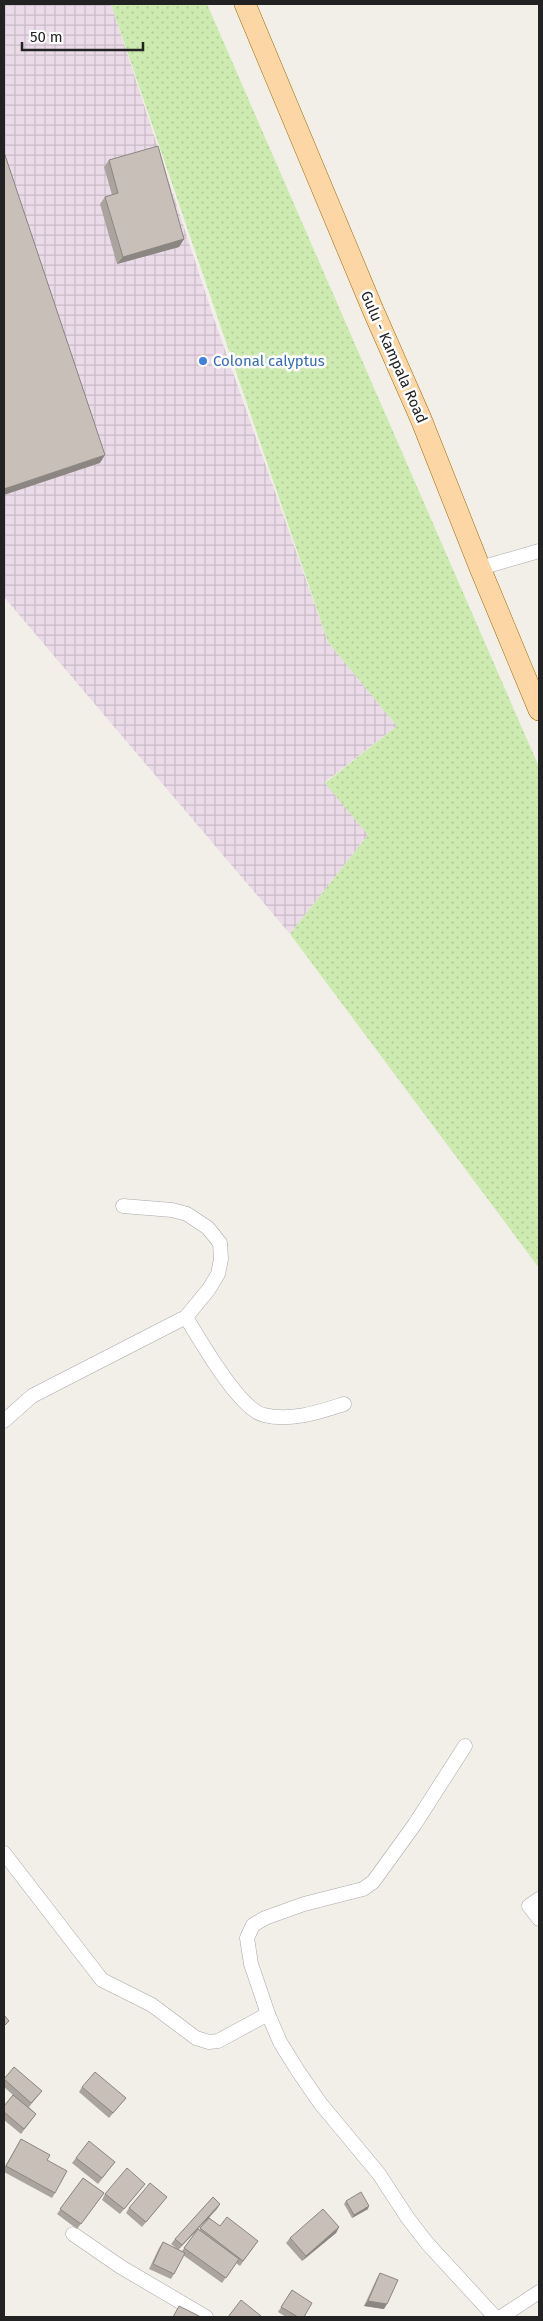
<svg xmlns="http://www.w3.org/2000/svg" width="543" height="2321" font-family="'Fira Sans',sans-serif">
	<defs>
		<pattern id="industrial-grid" width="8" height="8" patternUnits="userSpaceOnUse" patternTransform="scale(1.25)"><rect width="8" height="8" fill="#ebdbe8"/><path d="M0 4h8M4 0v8" fill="none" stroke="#c9bcc7"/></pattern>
		<pattern id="garden-dots" width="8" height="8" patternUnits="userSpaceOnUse" patternTransform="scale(1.25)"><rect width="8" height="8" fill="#cdebb0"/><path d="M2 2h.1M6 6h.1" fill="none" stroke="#b0c997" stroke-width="1.8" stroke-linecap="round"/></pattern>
	</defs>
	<rect width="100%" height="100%" fill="#f2efe9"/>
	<polygon fill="url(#industrial-grid)" points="4,4 111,4 213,316 328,642 397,726 325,782 368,835 290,934 4,597"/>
	<polygon fill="url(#garden-dots)" points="111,4 207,4 539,767 539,1268 290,934 368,835 325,783 397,726 328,642"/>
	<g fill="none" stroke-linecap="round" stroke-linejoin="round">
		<g stroke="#a9a9a9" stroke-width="15">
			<g id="minor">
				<polyline points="480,568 539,551"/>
				<path d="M186 1317C199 1339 240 1410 264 1415 290 1422 319 1412 344 1404"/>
				<polyline points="4,1421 32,1396 186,1317 209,1289 218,1274 221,1259 220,1243 208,1228 187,1214 172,1210 123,1206"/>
				<polyline points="465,1746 415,1824 373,1882 363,1889 304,1904 265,1918 253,1925 247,1938 251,1964 268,2014 280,2042 298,2071 320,2103 379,2174 407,2217 427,2243 495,2317"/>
				<polyline points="4,1853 102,1980 152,2005 196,2038 209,2042 218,2041 268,2014"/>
				<polyline points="539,1899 529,1906 539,1919"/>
				<polyline points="73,2234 121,2267 206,2317"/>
				<polyline points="501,2317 539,2292"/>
			</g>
		</g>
		<g stroke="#a06b00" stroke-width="22">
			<polyline id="primary" points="245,4 373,310 421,419 480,568 539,710"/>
		</g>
		<use href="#minor" stroke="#fff" stroke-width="14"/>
		<use href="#primary" stroke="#fcd6a4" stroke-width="21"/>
	</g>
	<g fill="#aba49e" fill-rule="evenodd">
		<polygon points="109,160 184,239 179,247 117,264 100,204 105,197 112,195 104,167"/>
		<polygon points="4,2079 42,2091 29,2107 36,2114 21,2134 4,2120 4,2106 13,2095 4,2087"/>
		<polygon points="82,2087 126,2098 109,2118 79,2092"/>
		<polygon points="21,2139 47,2160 55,2193 52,2198 4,2172 4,2168"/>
		<polygon points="76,2158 115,2162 98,2184 72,2163"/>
		<polygon points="83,2178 104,2193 77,2229 57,2214"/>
		<polygon points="145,2184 120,2214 102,2200 105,2194"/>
		<polygon points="346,2201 368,2209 352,2218 344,2204"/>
		<polygon points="163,2202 142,2227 126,2213 129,2208"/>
		<path d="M220 2204 209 2218 220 2226 258 2241 240 2266 236 2263 222 2283 183 2255 174 2274 171 2279 149 2269 159 2248 163 2242 177 2249 171 2244 175 2239ZM208 2218 199 2230 198 2229 182 2251 178 2250Z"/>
		<polygon points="339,2227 336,2233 302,2261 286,2243 290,2238"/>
		<polygon points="380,2273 384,2309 364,2306 377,2278"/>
		<polygon points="292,2290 304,2317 286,2317 278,2312"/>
	</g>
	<g fill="#8b8681">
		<polygon points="184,239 179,247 117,264 123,257"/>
		<polygon points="105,455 100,463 4,495 4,489"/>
		<polygon points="220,2204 217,2209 178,2250 182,2245"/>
		<polygon points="369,2206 368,2209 352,2218 354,2215"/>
		<polygon points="339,2227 336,2233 302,2261 306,2256"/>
		<polygon points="368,2301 387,2304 384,2309 364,2306"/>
	</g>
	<g fill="#c7bfb8" stroke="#8b8681">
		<polygon points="158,146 184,239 123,257 105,197 118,193 109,160"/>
		<polygon points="4,152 105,455 4,489"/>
		<polygon points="4,2015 9,2021 4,2026"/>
		<polygon points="14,2067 42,2091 31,2103 4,2079"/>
		<polygon points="95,2072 126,2098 113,2113 82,2087"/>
		<polygon points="13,2095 36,2114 24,2129 4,2112 4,2106"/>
		<polygon points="21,2139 50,2155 47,2160 67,2171 55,2193 6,2166"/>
		<polygon points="89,2141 115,2162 102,2178 76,2158"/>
		<polygon points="127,2168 145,2184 124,2209 105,2194"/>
		<polygon points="83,2178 104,2193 81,2224 60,2209"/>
		<polygon points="150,2183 167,2197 146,2222 129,2208"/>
		<polygon points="361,2192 369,2206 354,2215 346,2201"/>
		<polygon points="213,2197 220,2204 182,2245 175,2239"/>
		<polygon points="323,2209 339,2227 306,2256 290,2238"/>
		<polygon points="227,2217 258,2241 243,2261 200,2228 209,2218 220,2226"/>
		<polygon points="198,2229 239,2259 226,2278 184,2248"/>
		<polygon points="163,2242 185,2253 174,2274 153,2264"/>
		<polygon points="380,2273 398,2280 387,2304 368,2301"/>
		<polygon points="292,2290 312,2303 304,2317 298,2317 281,2307"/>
		<polygon points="241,2300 261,2316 259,2317 228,2317"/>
		<polygon points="179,2306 201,2317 173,2317"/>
	</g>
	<circle fill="#3f7fe0" stroke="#fff" stroke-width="2" cx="203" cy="361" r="5"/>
	<g text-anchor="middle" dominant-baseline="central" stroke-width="5" stroke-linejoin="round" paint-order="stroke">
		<g font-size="15" fill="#222" stroke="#fff">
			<text transform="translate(394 357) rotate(66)">Gulu - Kampala Road</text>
		</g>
		<g font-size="15" fill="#366cbe" stroke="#fff" text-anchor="start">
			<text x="213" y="361">Colonal calyptus</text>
		</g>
	</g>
	<rect width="543" height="2321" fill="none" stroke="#222222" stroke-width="10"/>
	<path d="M22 42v8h121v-8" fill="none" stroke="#222222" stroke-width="2.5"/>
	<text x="30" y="42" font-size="15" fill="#222222" stroke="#ffffff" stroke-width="4" paint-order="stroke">50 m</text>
</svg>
